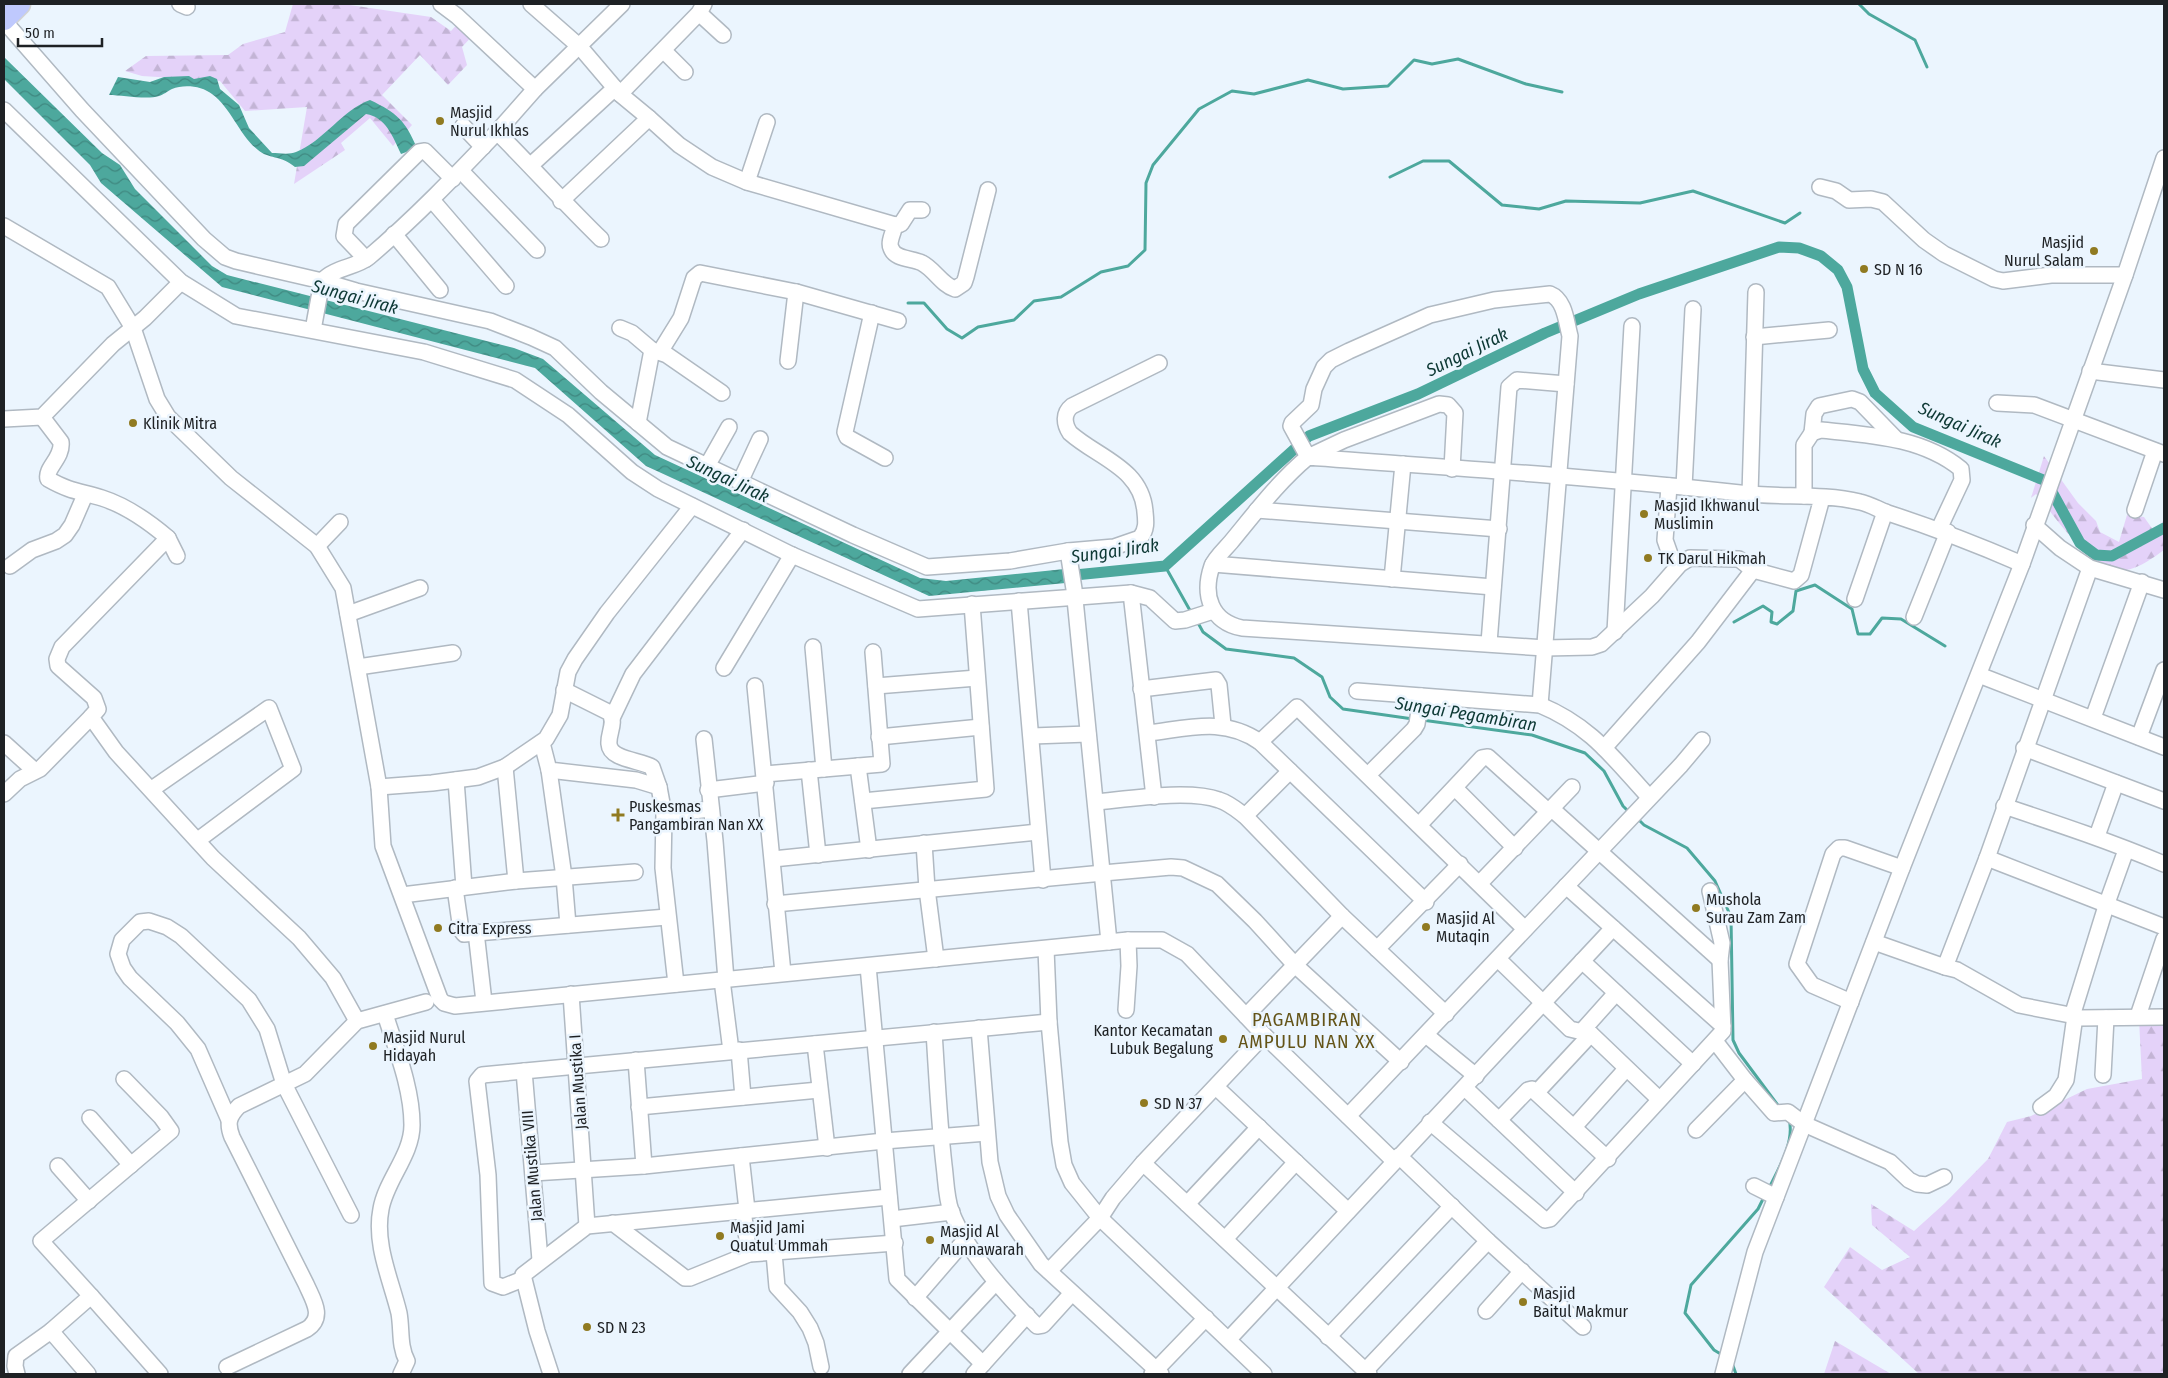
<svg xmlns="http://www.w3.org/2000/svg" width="2168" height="1378" font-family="'Fira Sans Condensed',sans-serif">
	<defs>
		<pattern id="forest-firs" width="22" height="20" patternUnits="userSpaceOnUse" patternTransform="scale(1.25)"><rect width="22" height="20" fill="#e4d2f9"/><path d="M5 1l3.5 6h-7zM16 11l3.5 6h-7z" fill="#c3b4d5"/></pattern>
		<pattern id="water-waves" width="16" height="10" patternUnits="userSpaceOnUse" patternTransform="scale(1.25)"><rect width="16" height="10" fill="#4da89d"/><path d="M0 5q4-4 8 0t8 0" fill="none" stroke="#3f8880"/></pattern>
	</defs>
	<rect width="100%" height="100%" fill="#ebf5fe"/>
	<g fill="url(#forest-firs)">
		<polygon points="293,4 343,4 431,17 451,31 463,18 477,31 462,47 467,65 448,85 420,55 382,95 412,125 393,146 370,118 341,143 345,150 294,184 307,107 245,111 220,81 142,76 125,71 146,56 228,55 243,44 285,32"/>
		<path d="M2044 456 2078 503 2096 521 2100 532 2119 542 2127 515 2144 517 2156 534 2164 519V550C2151 559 2134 573 2116 570 2088 566 2053 514 2036 494L2031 498Z"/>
		<polygon points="2139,1019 2164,1019 2164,1374 1919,1374 1824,1287 1850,1247 1882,1270 1910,1257 1872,1225 1871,1204 1914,1231 1945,1203 1988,1159 2007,1122 2031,1116 2087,1089 2142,1079"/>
		<polygon points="1835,1341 1891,1374 1824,1374"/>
	</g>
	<g fill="url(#water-waves)">
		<polygon points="4,57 102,153 120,165 135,189 212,266 227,275 514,348 543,359 655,455 920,578 946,581 1074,568 1076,582 929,596 646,466 535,368 222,287 101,183 90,165 4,79"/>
		<path d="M189 76 194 79 210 76 217 79 220 89 239 105 249 128 272 153C279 153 289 155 296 152 324 141 342 110 370 100 397 113 405 120 417 148L401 154C393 137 386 117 366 114L304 166 295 167C281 155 268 159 258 150 239 135 232 109 212 94 202 86 184 84 172 89 168 91 163 95 159 96 147 100 122 95 109 95L118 77 150 82 164 77Z"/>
	</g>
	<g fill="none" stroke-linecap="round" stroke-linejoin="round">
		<g stroke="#4da89d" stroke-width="3">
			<polyline points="1859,4 1869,14 1915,40 1927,67"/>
			<polyline points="1390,177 1423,161 1449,161 1502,205 1539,209 1566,201 1640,203 1693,191 1785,223 1800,213"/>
			<polyline points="908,303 924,303 947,329 962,338 978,327 1014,320 1034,301 1061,297 1101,272 1128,266 1145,250 1146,183 1153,165 1199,109 1232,91 1254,94 1308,80 1343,89 1388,86 1414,60 1432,64 1458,59 1526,84 1562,92"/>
			<polyline points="1165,566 1192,614"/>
			<polyline points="1197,621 1203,632 1226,649 1294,658 1322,677 1330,697 1343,709 1413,719"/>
			<polyline points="1734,622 1763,606 1772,612 1771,622 1777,624 1793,611 1796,591 1815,585 1852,609 1858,634 1870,634 1882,618 1901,619 1945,646"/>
			<polyline points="1422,720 1532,735 1585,753 1604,771 1623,806 1629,812"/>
			<polyline points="1636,817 1644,825 1687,848 1715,881 1731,917 1733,1040 1739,1053 1780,1108"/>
			<path d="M1769 1188C1779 1168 1795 1141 1789 1119"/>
			<polyline points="1724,1356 1714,1350 1685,1313 1691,1285 1758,1209 1765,1195"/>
			<polyline points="1732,1363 1736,1374"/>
		</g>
		<polyline stroke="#4da89d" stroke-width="11" points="1065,576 1165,566 1309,436 1418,394 1545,333 1639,294 1779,247 1799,248 1821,256 1838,270 1847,287 1863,369 1875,393 1913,427 2046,481 2080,543 2096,555 2112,556 2164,528"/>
		<g stroke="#b0b9c2" stroke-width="18">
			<g id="minor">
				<polyline points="180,4 187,7"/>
				<polyline points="441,4 457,16 535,89"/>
				<polyline points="531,4 580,47 620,94 649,118"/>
				<polyline points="699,13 723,35"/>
				<path d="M4 21 82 110 204 239 225 257 236 261 322 281C335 267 355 268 369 257 415 218 456 175 497 132 532 167 565 204 601 239"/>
				<polyline points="664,51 685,72"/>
				<polyline points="620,94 699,13 704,4"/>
				<polyline points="4,110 181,282 236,316 424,352 515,380 568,415 632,472 658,489 792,555 918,609 1131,593 1150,598 1175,621 1185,620 1213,611"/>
				<polyline points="463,126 483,147"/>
				<polyline points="497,132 535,89 622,4"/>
				<polyline points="531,165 615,88"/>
				<polyline points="461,171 537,250"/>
				<polyline points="747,182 767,122"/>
				<polyline points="1820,187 1836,191 1849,200 1871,199 1883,202 1924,240 1944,254 1994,279 2003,281 2051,275 2125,275"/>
				<polyline points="432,200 506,286"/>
				<path d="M561 201 649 118 679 145 712 167 747 182 895 225C894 231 888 242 891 248 895 260 913 258 922 263 934 269 942 285 955 289L964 283 966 277 988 190"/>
				<polyline points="895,225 901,224 910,210 922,210"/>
				<polyline points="4,226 108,287 133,328 157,399 168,417 231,478 317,546 343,588 379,787 383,846 440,999 444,1003 455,1006 1128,940 1162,940 1187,954 1264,1035 1391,1158 1393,1162"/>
				<polyline points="394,234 440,290"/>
				<polyline points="366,259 344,236 346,224 419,152 425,151 453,179"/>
				<polyline points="872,313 845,432 847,437 885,458"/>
				<polyline points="620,328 632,333 652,350 638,423"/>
				<path d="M313 330 322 281 356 291 490 321 531 337 555 348 601 392 667 447 853 535 927 567 1010 561 1068 551 1114 547 1140 538C1147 530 1146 521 1145 512 1142 468 1098 458 1070 433 1064 424 1063 413 1072 406L1159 363"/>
				<polyline points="1754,337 1829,330"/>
				<polyline points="652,350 667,355 722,393"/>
				<polyline points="660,352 681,318 694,278 700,273 796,292 898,321"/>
				<polyline points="788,361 796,292"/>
				<polyline points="2090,371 2164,380"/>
				<polyline points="1997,403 2034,405 2164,454"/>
				<path d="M42 417 61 442C63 458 45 468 48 479 71 492 79 491 102 498 127 506 148 521 168 538L62 647 57 659 58 666 94 698 98 709 91 717 116 752 213 858 299 938 333 978 357 1021"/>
				<polyline points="4,419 42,417 113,344 145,318 181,282"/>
				<polyline points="1812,433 1814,414 1819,406 1852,399 1860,402 1895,438"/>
				<polyline points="707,466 729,427"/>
				<path d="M1452 469 1455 413 1448 405 1439 404 1344 440 1308 457 1291 426 1292 423 1311 405 1314 389 1324 367 1331 360 1349 351 1430 315 1494 300 1550 294C1565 300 1566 321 1570 336L1540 705"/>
				<polyline points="740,482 760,439"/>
				<polyline points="1669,486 1665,540 1671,557 1680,564"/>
				<polyline points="1684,487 1693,309"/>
				<polyline points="1750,494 1756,292"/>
				<path d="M1804 496V445L1812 433 1821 430C1869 435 1922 437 1961 469L1962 480 1939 529"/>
				<path d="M1822 498 1801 575 1794 581 1753 570 1739 559 1690 558 1680 564 1652 596 1601 644 1592 647 1545 648 1242 628C1211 622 1202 595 1212 566 1215 558 1225 549 1231 542 1255 513 1279 481 1308 457 1452 468 1596 477 1740 493 1780 498 1821 493 1860 502 1870 504 1879 510 1888 513 1934 528 1978 545 2022 564"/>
				<polyline points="1257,510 1499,529"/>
				<polyline points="2135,510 2155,451"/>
				<polyline points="2034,525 2060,548 2090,568 2164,590"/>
				<polyline points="168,538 177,556"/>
				<polyline points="317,546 340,522"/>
				<polyline points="1068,551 1074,589 1109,942"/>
				<polyline points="1213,564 1493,587"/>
				<polyline points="10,566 32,550 56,541 65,535 72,525 85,495"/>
				<polyline points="1392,579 1403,464"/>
				<polyline points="1131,593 1154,797"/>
				<polyline points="1855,599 1885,512"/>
				<polyline points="1019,601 1043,880"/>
				<polyline points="348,614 420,588"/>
				<polyline points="1914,617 1948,532"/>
				<polyline points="1615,632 1632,326"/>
				<polyline points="1489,643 1509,387 1517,380 1566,384"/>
				<polyline points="813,647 824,769"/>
				<polyline points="358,667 453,653"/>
				<polyline points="724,668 792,555"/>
				<polyline points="1979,675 2164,747"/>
				<polyline points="755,686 783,973"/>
				<polyline points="876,686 977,678"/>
				<polyline points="1141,689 1216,680 1219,685 1223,725"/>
				<path d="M564 690 610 713C616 724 608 733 609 744 610 760 641 760 652 767L659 787"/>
				<path d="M1357 691 1540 705C1591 726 1613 758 1649 797"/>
				<polyline points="612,718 633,674 743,530"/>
				<polyline points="2093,718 2142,582"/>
				<path d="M1148 733C1190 728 1224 717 1260 742L1426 902"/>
				<polyline points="1032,736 1088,734"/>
				<polyline points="879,737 981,727"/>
				<polyline points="2139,737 2164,670"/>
				<polyline points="704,739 715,841 726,980"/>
				<polyline points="1260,742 1297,707 1525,929"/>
				<polyline points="4,743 35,771"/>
				<polyline points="542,743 549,770 636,780 659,787 664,814 663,868 676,984"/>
				<polyline points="1604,748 1698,642 1753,570"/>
				<polyline points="2024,748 2164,801"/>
				<polyline points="858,766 869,850"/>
				<polyline points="505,767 516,881"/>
				<polyline points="549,770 564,877 568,925"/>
				<polyline points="809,770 818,855"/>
				<polyline points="765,774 882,764 873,652"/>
				<polyline points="1368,775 1414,729 1417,724 1421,696"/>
				<polyline points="456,780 464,887"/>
				<polyline points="379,787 432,783 478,777 505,767 546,739 560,715 568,672 575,659 607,613 692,506"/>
				<polyline points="1455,788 1515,848"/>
				<polyline points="152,789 269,708 293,769 198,840"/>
				<polyline points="708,790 766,783"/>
				<polyline points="4,794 20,779 40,769 91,717"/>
				<polyline points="863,801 986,789 972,604"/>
				<path d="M1096 802C1128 799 1189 789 1219 800 1229 803 1237 810 1245 816L1342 916 1446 1014"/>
				<path d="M2004 806C2058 824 2112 842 2164 864"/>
				<polyline points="1552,809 1720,960"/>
				<polyline points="664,814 711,809"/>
				<polyline points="1245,816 1290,771"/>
				<polyline points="1419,825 1482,758 1488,757 1549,812"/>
				<polyline points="2097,836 2116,783"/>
				<polyline points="924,843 927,889 936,959"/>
				<polyline points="2126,850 2107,903 2073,1013 2079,1018 2164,1017"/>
				<polyline points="1987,858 2164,927"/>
				<polyline points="773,859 1038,832"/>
				<polyline points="1480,883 1572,787"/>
				<polyline points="1566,886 1723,1026"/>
				<polyline points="455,888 461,930 464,934 667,917"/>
				<polyline points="402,895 516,881 635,872"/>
				<polyline points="775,904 1103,873 1171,867 1183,868 1217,884 1255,921 1295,965 1401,1062"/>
				<polyline points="476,932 484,1002"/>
				<polyline points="1874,942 1945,967 1987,858 2090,568"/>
				<polyline points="1046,949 1049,1022 1060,1142 1064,1165 1072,1183 1100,1218 1264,1374"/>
				<polyline points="1377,949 1460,864"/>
				<polyline points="1498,959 1570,1029 1591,1034 1659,1099"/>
				<polyline points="1582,961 1693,1064"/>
				<polyline points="868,966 897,1279 983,1364"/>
				<polyline points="1945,967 1957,970 2019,1005 2075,1016 2066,1080 2056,1096 2041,1107"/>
				<polyline points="722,980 731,1051"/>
				<polyline points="571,994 587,1226"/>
				<polyline points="1851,1002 1812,985 1797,964 1833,854 1839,848 1845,848 1902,868"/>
				<polyline points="1126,1010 1129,966 1128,940"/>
				<path d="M385 1014C396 1049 412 1088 412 1125 412 1155 386 1180 381 1209 374 1244 391 1280 399 1313 402 1330 399 1346 407 1361L401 1374"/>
				<polyline points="1246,1016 1342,916"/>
				<polyline points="2138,1016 2164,939"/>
				<polyline points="979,1028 990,1162 998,1196 1007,1215 1041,1264 1161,1374"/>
				<polyline points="1582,1031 1616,993"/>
				<path d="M934 1032C937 1077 939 1121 944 1165 946 1180 946 1197 951 1211 966 1251 1007 1296 1037 1326L1043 1325 1072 1293"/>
				<polyline points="1426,1035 1476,1076"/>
				<polyline points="1715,1041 1745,1080 1774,1113 1788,1112 1804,1124 1890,1162 1909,1180 1917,1184 1927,1185 1944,1177"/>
				<polyline points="815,1044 827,1148"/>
				<polyline points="739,1050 743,1097"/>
				<polyline points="636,1060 644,1166"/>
				<polyline points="524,1071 540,1260"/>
				<polyline points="2103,1075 2106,1018"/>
				<polyline points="1216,1087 1348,1211"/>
				<polyline points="1465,1088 1576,1193"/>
				<polyline points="1537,1092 1591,1034"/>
				<polyline points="639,1107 819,1090"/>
				<polyline points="1348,1116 1681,765 1702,740"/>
				<polyline points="90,1118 131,1165"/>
				<polyline points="229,1120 198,1049 177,1023 130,978 123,968 118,954 122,940 140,922 149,921 167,927 181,936 249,1000 267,1029 284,1084 351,1215"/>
				<polyline points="1499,1120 1528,1090 1532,1089 1608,1159"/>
				<polyline points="1430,1122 1545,1220 1550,1219 1723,1031 1720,960 1722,943 1710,891"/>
				<polyline points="1574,1127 1626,1069"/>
				<polyline points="1696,1130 1745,1080"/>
				<polyline points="741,1156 747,1210"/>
				<polyline points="1399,1156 1488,1241 1583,1327"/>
				<polyline points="1143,1163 1369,1374"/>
				<polyline points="58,1166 89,1201"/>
				<polyline points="533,1173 644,1166 884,1141 987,1133"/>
				<polyline points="1754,1186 1776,1197"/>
				<polyline points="1187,1204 1259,1127"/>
				<polyline points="743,1210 749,1254"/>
				<polyline points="892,1219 952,1212"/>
				<polyline points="613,1223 685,1278 690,1278 749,1254 895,1243"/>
				<polyline points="1225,1239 1296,1162"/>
				<polyline points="774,1253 777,1287 800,1312 810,1328 816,1343 821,1367"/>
				<polyline points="1049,1271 1100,1218 1113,1198 1143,1163 1264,1035"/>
				<polyline points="523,1279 503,1287 492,1283 488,1175 477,1081 482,1075 1049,1022"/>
				<polyline points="91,1296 160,1374"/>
				<polyline points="915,1298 966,1239"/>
				<polyline points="1486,1311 1522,1271"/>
				<polyline points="51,1331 91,1296 41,1241 171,1131 161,1117 124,1079"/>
				<polyline points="1328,1337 1452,1206"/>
				<polyline points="1229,1339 1613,928"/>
				<path d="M227 1367 307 1329C325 1317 313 1300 306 1284L232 1137C227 1124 228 1117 239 1106L305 1074 357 1021 426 1002"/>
				<polyline points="1365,1371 1488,1241"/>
				<polyline points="17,1374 15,1366 16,1356 51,1331 88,1374"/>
				<polyline points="551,1374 537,1331 523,1275 587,1226 889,1197"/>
				<polyline points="910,1374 996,1282"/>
				<polyline points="974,1374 1027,1315"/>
				<polyline points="1152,1374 1206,1318"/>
				<polyline points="1723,1374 1755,1252 1902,868 2022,564 2125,275 2164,158"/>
			</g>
		</g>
		<g stroke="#d2d3d3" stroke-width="25">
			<polyline id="highway" points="4,19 19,4"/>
		</g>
		<use href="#minor" stroke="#fff" stroke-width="15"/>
		<use href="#highway" stroke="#bfc9fd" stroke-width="22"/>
	</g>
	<g fill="#907a21" stroke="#ebf5fe" stroke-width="2">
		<circle cx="440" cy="121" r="5"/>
		<circle cx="2094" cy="251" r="5"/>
		<circle cx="1864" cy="269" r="5"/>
		<circle cx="133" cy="423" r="5"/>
		<circle cx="1644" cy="514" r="5"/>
		<circle cx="1648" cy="558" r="5"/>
		<path d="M615.5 807.5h5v5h5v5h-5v5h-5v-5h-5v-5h5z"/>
		<circle cx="1696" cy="908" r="5"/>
		<circle cx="1426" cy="927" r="5"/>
		<circle cx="438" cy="928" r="5"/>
		<circle cx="1223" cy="1039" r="5"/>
		<circle cx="373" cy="1046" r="5"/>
		<circle cx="1144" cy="1103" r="5"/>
		<circle cx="720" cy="1236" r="5"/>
		<circle cx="930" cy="1240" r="5"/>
		<circle cx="1523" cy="1302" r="5"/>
		<circle cx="587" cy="1327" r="5"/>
	</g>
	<g text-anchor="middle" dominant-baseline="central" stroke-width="5" stroke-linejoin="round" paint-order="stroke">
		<g font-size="16" fill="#1e2124" stroke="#ebf5fe" text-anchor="start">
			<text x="450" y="112">Masjid<tspan x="450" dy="18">Nurul Ikhlas</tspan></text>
			<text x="2084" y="242" text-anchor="end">Masjid<tspan x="2084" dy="18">Nurul Salam</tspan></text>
			<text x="1874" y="269">SD N 16</text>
			<text x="143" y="423">Klinik Mitra</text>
			<text x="1654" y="505">Masjid Ikhwanul<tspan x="1654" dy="18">Muslimin</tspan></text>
			<text x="1658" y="558">TK Darul Hikmah</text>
			<text x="629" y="806">Puskesmas<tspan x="629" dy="18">Pangambiran Nan XX</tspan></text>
			<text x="1706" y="899">Mushola<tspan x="1706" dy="18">Surau Zam Zam</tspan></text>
			<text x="1436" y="918">Masjid Al<tspan x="1436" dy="18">Mutaqin</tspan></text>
			<text x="448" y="928">Citra Express</text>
			<text x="1213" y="1030" text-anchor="end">Kantor Kecamatan<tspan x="1213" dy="18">Lubuk Begalung</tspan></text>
			<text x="383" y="1037">Masjid Nurul<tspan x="383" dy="18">Hidayah</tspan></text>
			<text x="1154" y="1103">SD N 37</text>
			<text x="730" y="1227">Masjid Jami<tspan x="730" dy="18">Quatul Ummah</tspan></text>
			<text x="940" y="1231">Masjid Al<tspan x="940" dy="18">Munnawarah</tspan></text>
			<text x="1533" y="1293">Masjid<tspan x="1533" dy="18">Baitul Makmur</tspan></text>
			<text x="597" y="1327">SD N 23</text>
		</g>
		<g font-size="16" fill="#1e2124" stroke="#ebf5fe">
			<text transform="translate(578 1082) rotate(-94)">Jalan Mustika I</text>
			<text transform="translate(532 1166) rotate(-95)">Jalan Mustika VIII</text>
		</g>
		<g font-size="18" font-style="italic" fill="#0d3834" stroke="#ebf5fe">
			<text transform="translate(355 297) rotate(15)">Sungai Jirak</text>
			<text transform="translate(1467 352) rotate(-26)">Sungai Jirak</text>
			<text transform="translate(1960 425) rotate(24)">Sungai Jirak</text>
			<text transform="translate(728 479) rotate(25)">Sungai Jirak</text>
			<text transform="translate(1115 551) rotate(-8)">Sungai Jirak</text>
			<text transform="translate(1466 714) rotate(9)">Sungai Pegambiran</text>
		</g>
		<g font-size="19" letter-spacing="1" fill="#645418" stroke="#ebf5fe">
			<text x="1307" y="1019">PAGAMBIRAN<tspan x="1307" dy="22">AMPULU NAN XX</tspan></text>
		</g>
	</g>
	<rect width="2168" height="1378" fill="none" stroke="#1e2124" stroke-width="10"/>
	<path d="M18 38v8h84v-8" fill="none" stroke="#1e2124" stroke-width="2.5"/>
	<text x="25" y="38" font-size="15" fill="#1e2124" stroke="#ebf5fe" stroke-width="4" paint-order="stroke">50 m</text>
</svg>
